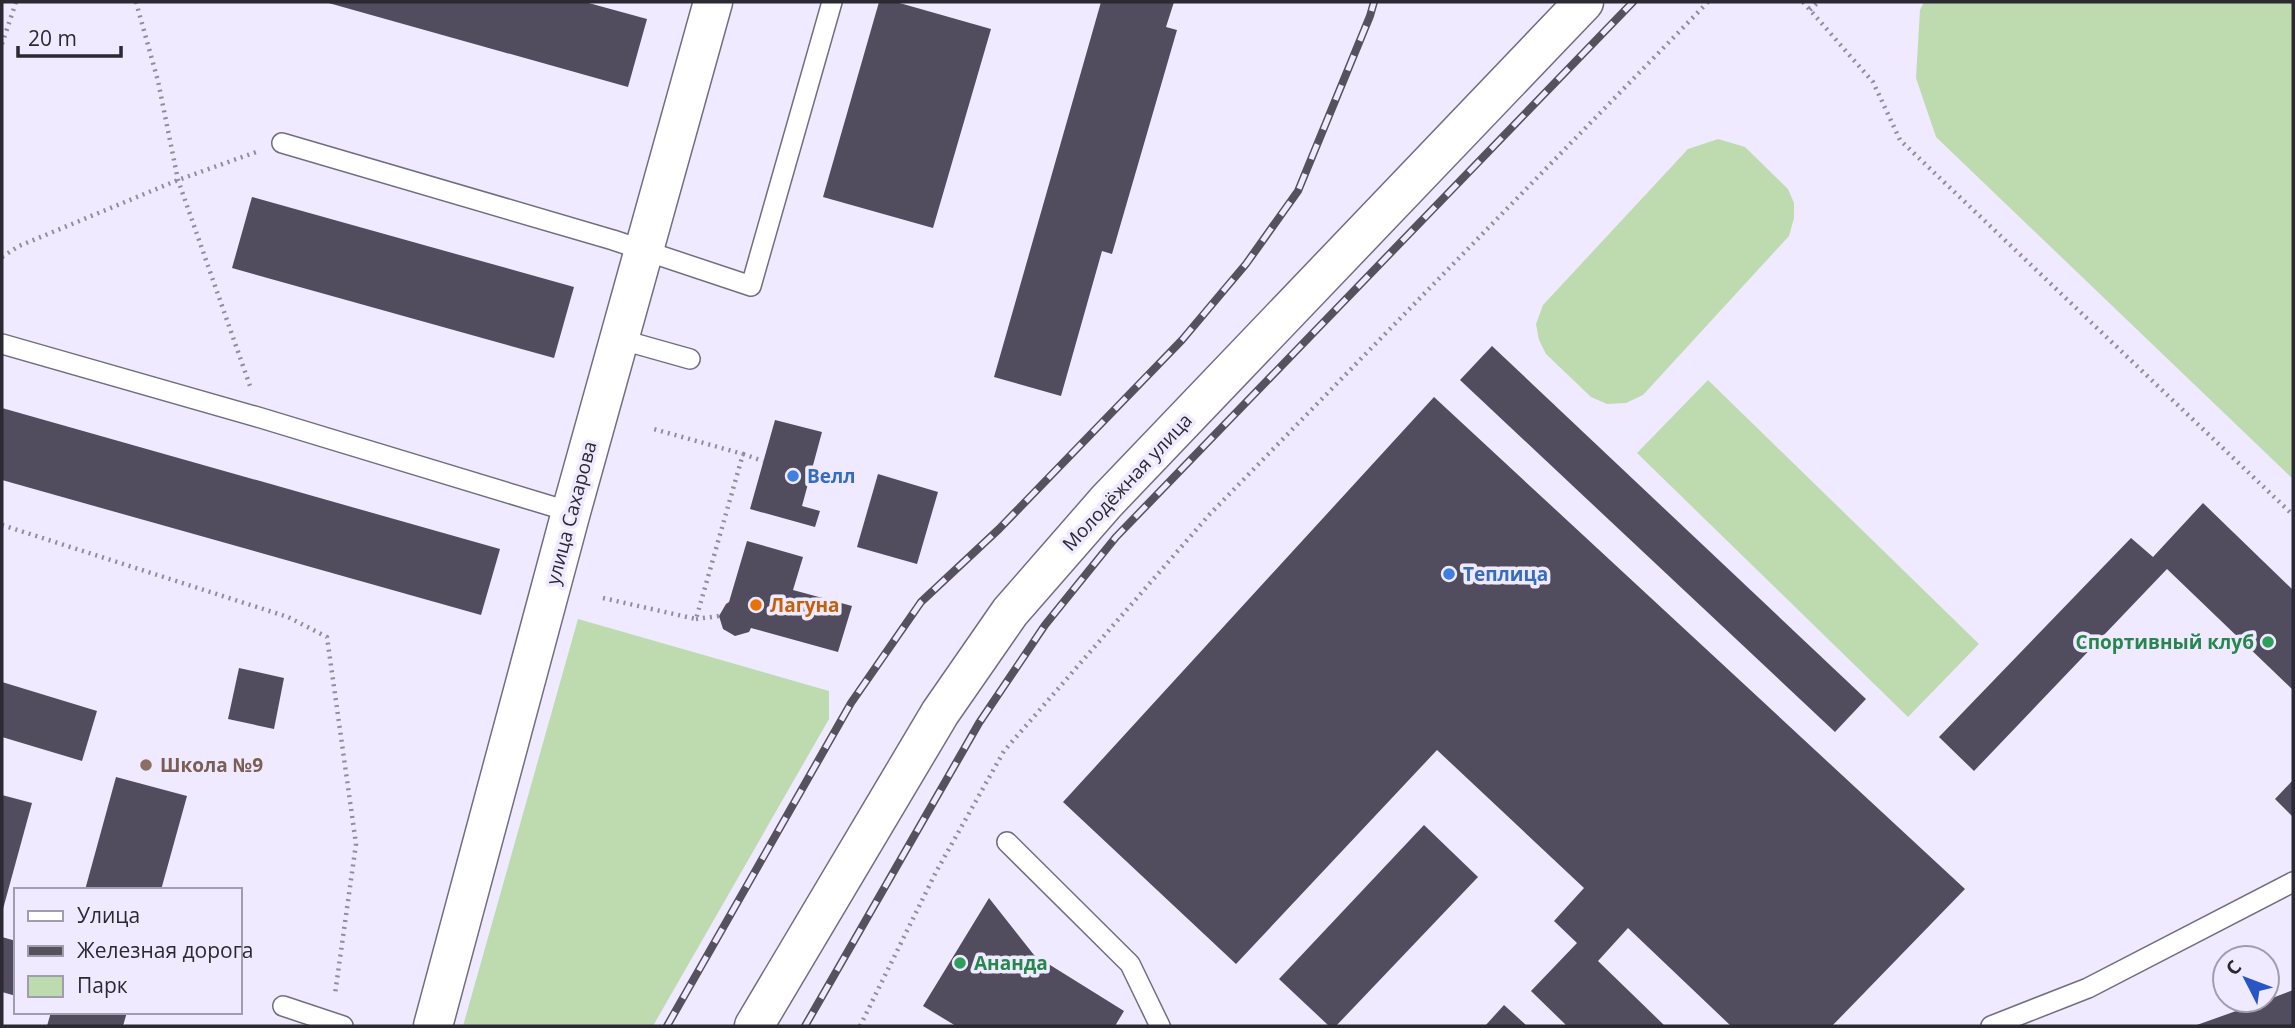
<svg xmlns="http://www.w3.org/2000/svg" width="2295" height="1028" font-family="'Open Sans',sans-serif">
	<rect width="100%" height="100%" fill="#efeaff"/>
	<g fill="#bedbaf">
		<polygon points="1924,2 2293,2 2293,479 1936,137 1916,78 1920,10"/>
		<polygon points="1718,139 1745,147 1788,189 1794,203 1794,218 1789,236 1643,395 1626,403 1607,404 1591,397 1546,354 1539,340 1536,324 1543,305 1688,149"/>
		<polygon points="1708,380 1979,644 1908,717 1637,453"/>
		<polygon points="578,619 829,691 829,719 653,1026 463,1026"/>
	</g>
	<g fill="#514d5e">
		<polygon points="325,2 585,2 647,19 628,87"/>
		<polygon points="879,2 896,2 991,29 933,228 823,197"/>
		<polygon points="1101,2 1174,2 1166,27 1177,30 1112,254 1102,251 1061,396 994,377"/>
		<polygon points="252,197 574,287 554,358 232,268"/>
		<polygon points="1492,346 1866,699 1835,732 1460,380"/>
		<polygon points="1434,397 1965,889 1832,1026 1731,1026 1628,928 1598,961 1665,1026 1567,1026 1531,991 1577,943 1554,921 1584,888 1437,750 1236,964 1063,802"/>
		<polygon points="2,408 500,549 481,615 2,480"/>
		<polygon points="775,420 822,432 802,506 820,511 815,527 750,509"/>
		<polygon points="878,474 938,492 917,564 857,547"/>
		<polygon points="2203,503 2293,590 2293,690 2167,569 1974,771 1939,737 2131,538 2153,557"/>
		<polygon points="747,541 803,557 793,590 852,606 838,652 751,628 749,632 735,636 723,629 719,616 726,604 729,602"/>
		<polygon points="239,668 284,678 274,729 228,719"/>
		<polygon points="2,682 97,711 82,761 2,737"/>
		<polygon points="116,777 187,796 161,890 85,890"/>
		<polygon points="2293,780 2293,817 2275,799"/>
		<polygon points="2,795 32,803 3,909 2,909"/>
		<polygon points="1424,825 1478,877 1336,1026 1329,1026 1279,979"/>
		<polygon points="989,898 1034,955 1124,1011 1115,1026 956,1026 923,1006"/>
		<polygon points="2,937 16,941 16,996 2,992"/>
		<polygon points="2293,990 2293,1026 2194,1026 2267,1000"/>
		<polygon points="1504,1005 1527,1026 1485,1026"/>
		<polygon points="51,1012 127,1012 123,1026 47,1026"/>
	</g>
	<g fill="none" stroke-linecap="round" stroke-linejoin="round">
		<g stroke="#726e80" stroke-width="22">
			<g id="service">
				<polyline points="282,143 613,240 751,286 832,2"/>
				<polyline points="619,339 690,359"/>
				<polyline points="2,344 261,418 571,512"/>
				<polyline points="1007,842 1130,964 1160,1026"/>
				<polyline points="283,1006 343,1026"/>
				<polyline points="1991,1026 2088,988 2293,882"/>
			</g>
		</g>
		<g stroke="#726e80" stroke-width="41">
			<polyline id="minor" points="433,1026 571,512 713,2"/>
		</g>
		<g stroke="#726e80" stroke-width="41">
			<polyline id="secondary" points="754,1026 940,713 1010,612 1106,502 1584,2"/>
		</g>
		<g stroke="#918e9c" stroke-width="4.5" stroke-dasharray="2 5" stroke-linecap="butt">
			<polyline points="136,2 158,81 178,180 250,386"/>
			<polyline points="1803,2 1873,82 1900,140 2293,515"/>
			<polyline points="1810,10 1818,2"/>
			<polyline points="2,44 16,2"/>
			<polyline points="2,257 19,246 178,180 259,151"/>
			<polyline points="743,454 763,461"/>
			<polyline points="2,525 288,617 327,637 356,844 335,994"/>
			<polyline points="603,598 696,619 743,454 650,428"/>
			<polyline points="696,619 719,616"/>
			<polyline points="860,1026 936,872 1004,751 1209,515 1708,2"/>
		</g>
		<use href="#service" stroke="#fff" stroke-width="19"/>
		<use href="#minor" stroke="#fff" stroke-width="38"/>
		<use href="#secondary" stroke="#fff" stroke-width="38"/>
		<g stroke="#55525d" stroke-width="8">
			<g id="rail">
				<polyline points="667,1026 851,703 921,602 999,529 1182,340 1246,264 1298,191 1370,16 1374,2"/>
				<polyline points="805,1026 979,723 1045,625 1116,537 1633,2"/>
			</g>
		</g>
		<use href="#rail" stroke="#efeaff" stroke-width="5" stroke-dasharray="16" stroke-linecap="butt"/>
	</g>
	<g fill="#3f7fe0" stroke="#efeaff" stroke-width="2.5">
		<circle cx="793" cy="476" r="7"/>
		<circle cx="1449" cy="574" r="7"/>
	</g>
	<circle fill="#e8710a" stroke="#efeaff" stroke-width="2.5" cx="756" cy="605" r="7"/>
	<g fill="#2e9e5b" stroke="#efeaff" stroke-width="2.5">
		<circle cx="2268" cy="642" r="7"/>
		<circle cx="960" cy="963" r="7"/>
	</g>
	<circle fill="#8d6e63" stroke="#efeaff" stroke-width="2.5" cx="146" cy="765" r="7"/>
	<g text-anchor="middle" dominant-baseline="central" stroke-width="7" stroke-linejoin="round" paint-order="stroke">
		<g font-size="19" font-weight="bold" fill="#366cbe" stroke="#efeaff" text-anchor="start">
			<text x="807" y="476">Велл</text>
			<text x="1463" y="574">Теплица</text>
		</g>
		<g font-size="19" fill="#2b2931" stroke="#efeaff">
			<text transform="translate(1127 482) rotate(-47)">Молодёжная улица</text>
			<text transform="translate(571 513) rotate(-75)">улица Сахарова</text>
		</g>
		<g font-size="19" font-weight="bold" fill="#c56008" stroke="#efeaff" text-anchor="start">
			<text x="770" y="605">Лагуна</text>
		</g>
		<g font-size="19" font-weight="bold" fill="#27864d" stroke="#efeaff" text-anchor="end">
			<text x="2254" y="642">Спортивный клуб</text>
			<text x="974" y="963" text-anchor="start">Ананда</text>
		</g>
		<g font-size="19" font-weight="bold" fill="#785e54" stroke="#efeaff" text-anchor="start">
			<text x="160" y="765">Школа №9</text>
		</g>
	</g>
	<rect width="2295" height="1028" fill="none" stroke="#2b2931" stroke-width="7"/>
	<rect x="14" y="888" width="228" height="126" fill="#efeaff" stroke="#a19dad" stroke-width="2"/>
	<rect x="28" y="911" width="35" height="10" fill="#ffffff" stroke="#a19dad" stroke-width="2"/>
	<text x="77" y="923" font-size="21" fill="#2b2931">Улица</text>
	<rect x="28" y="946" width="35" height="10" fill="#55525d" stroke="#a19dad" stroke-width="2"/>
	<text x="77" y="958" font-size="21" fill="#2b2931">Железная дорога</text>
	<rect x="28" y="976" width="35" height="21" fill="#bedbaf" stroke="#a19dad" stroke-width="2"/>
	<text x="77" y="993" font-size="21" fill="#2b2931">Парк</text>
	<g transform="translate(2246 979) rotate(312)"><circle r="33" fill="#efeaff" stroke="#a19dad" stroke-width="2"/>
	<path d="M0-5L12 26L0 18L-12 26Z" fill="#2a56c5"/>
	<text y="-10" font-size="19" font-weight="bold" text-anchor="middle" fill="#2b2931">С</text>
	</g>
	<path d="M18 46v10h103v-10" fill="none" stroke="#2b2931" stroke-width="3.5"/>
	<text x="28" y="46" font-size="21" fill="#2b2931" stroke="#efeaff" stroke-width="5" paint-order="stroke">20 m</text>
</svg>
